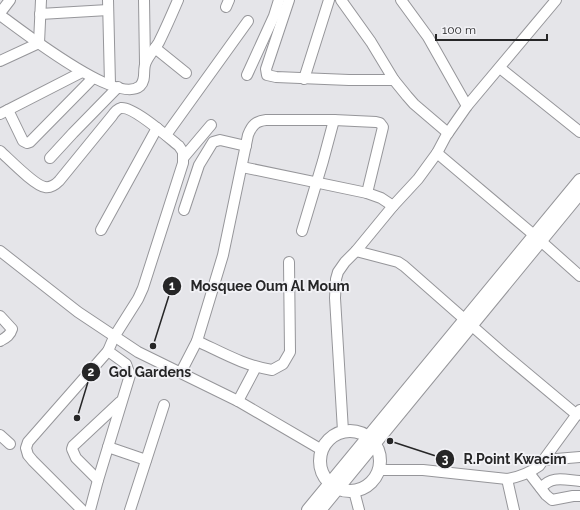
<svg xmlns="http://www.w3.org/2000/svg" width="580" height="510" font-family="Raleway,sans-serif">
	<rect width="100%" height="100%" fill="#e5e5e9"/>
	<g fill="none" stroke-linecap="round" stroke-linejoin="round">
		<g stroke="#96969a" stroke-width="12">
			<g id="minor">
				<polyline points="108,0 110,84"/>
				<polyline points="144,0 145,63"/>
				<polyline points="289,0 266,69 267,75 276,77 349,80 394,80"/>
				<polyline points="341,0 371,42 394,80 407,96 414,104 448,133"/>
				<polyline points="401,0 428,37 467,106"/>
				<polyline points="226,7 229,0"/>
				<polyline points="0,13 10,0"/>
				<polyline points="40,14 108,10"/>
				<path d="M0 15C21 30 117 106 140 86 147 79 142 70 146 62 149 55 155 49 159 42 166 28 172 14 178 0"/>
				<polyline points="155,48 186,73"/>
				<polyline points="0,61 39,43 41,0"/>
				<polyline points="500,68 580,132"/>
				<polyline points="247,75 274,16 279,0"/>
				<polyline points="304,79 329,0"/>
				<polyline points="8,110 23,141 27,143 30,142 93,78"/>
				<polyline points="0,114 82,72"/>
				<polyline points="334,120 376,122 380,123 383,127 367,193 381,198 393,206"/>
				<polyline points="166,135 248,21"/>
				<path d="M0 151C9 159 35 186 45 187 51 188 56 184 59 181L112 116C114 113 117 109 121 108 133 106 169 138 179 146L183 152V163L143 288 138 299 114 337 108 351 126 364 130 375 98 480 90 510"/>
				<polyline points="437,153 534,235 580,276"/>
				<polyline points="184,157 211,125"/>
				<polyline points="50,158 73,133 118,87"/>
				<polyline points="242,167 367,193"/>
				<polyline points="184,210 199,165 213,142 220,140 246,146"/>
				<polyline points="101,230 157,128"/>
				<polyline points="0,251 78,312 138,352 238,401 322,450"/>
				<polyline points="356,251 398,262 404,266 504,354 577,415"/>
				<path d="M0 316 12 329C10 336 5 338 0 341"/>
				<path d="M197 341C221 352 245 366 272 370L283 364 290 352 289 262"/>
				<path d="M181 372 197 341 223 255 248 135C252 125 256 121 266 120H334L323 161 302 231"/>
				<polyline points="238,401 256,367"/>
				<polyline points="343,431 335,298 336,279 338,272 345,262 356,251 393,206 418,179 437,153 446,136 467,106 556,0"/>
				<polyline points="0,435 10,444"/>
				<polyline points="108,447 146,460"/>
				<polyline points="544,460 580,457"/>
				<path d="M379 470H423L507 479C519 477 528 474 539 466L580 410"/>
				<polyline points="529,473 546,495 552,500 573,496 580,496"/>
				<polyline points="507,479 514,510"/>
				<polyline points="98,480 76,458 72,449 73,446 120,402"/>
				<path d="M541 488C552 475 565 480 580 481"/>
				<polyline points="354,491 359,510"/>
				<polyline points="82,510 33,461 28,455 26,448 28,442 108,351"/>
				<polyline points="130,510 164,405"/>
			</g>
		</g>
		<g stroke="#96969a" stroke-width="14">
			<g id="major">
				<circle cx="350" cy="461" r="30"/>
				<polyline points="308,510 580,180"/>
				<polyline points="320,510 580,193"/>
			</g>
		</g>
		<use href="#minor" stroke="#fff" stroke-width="10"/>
		<use href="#major" stroke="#fff" stroke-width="12"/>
	</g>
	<path fill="none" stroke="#262627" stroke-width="1.5" d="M153 346L172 286M77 418L91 372M390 441L445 459"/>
	<g fill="#262627" stroke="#f2f2f6" stroke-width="1.5">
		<circle cx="153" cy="346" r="4"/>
		<circle cx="77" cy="418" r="4"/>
		<circle cx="390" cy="441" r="4"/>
		<circle cx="172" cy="286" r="10"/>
		<circle cx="91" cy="372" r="10"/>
		<circle cx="445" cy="459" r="10"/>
	</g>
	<g font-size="12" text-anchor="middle" font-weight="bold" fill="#fff">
		<text x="172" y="290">1</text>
		<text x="91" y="376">2</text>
		<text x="445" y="463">3</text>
	</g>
	<g font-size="14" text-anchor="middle" font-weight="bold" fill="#262627" stroke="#f2f2f6" stroke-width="3.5" stroke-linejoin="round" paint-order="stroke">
		<text x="270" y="291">Mosquee Oum Al Moum</text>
		<text x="150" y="377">Gol Gardens</text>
		<text x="515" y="464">R.Point Kwacim</text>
	</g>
	<path d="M436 34v6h111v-6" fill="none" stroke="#262627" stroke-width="2"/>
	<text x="442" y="34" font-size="12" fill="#262627" stroke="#f2f2f6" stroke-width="3" paint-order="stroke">100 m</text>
</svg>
